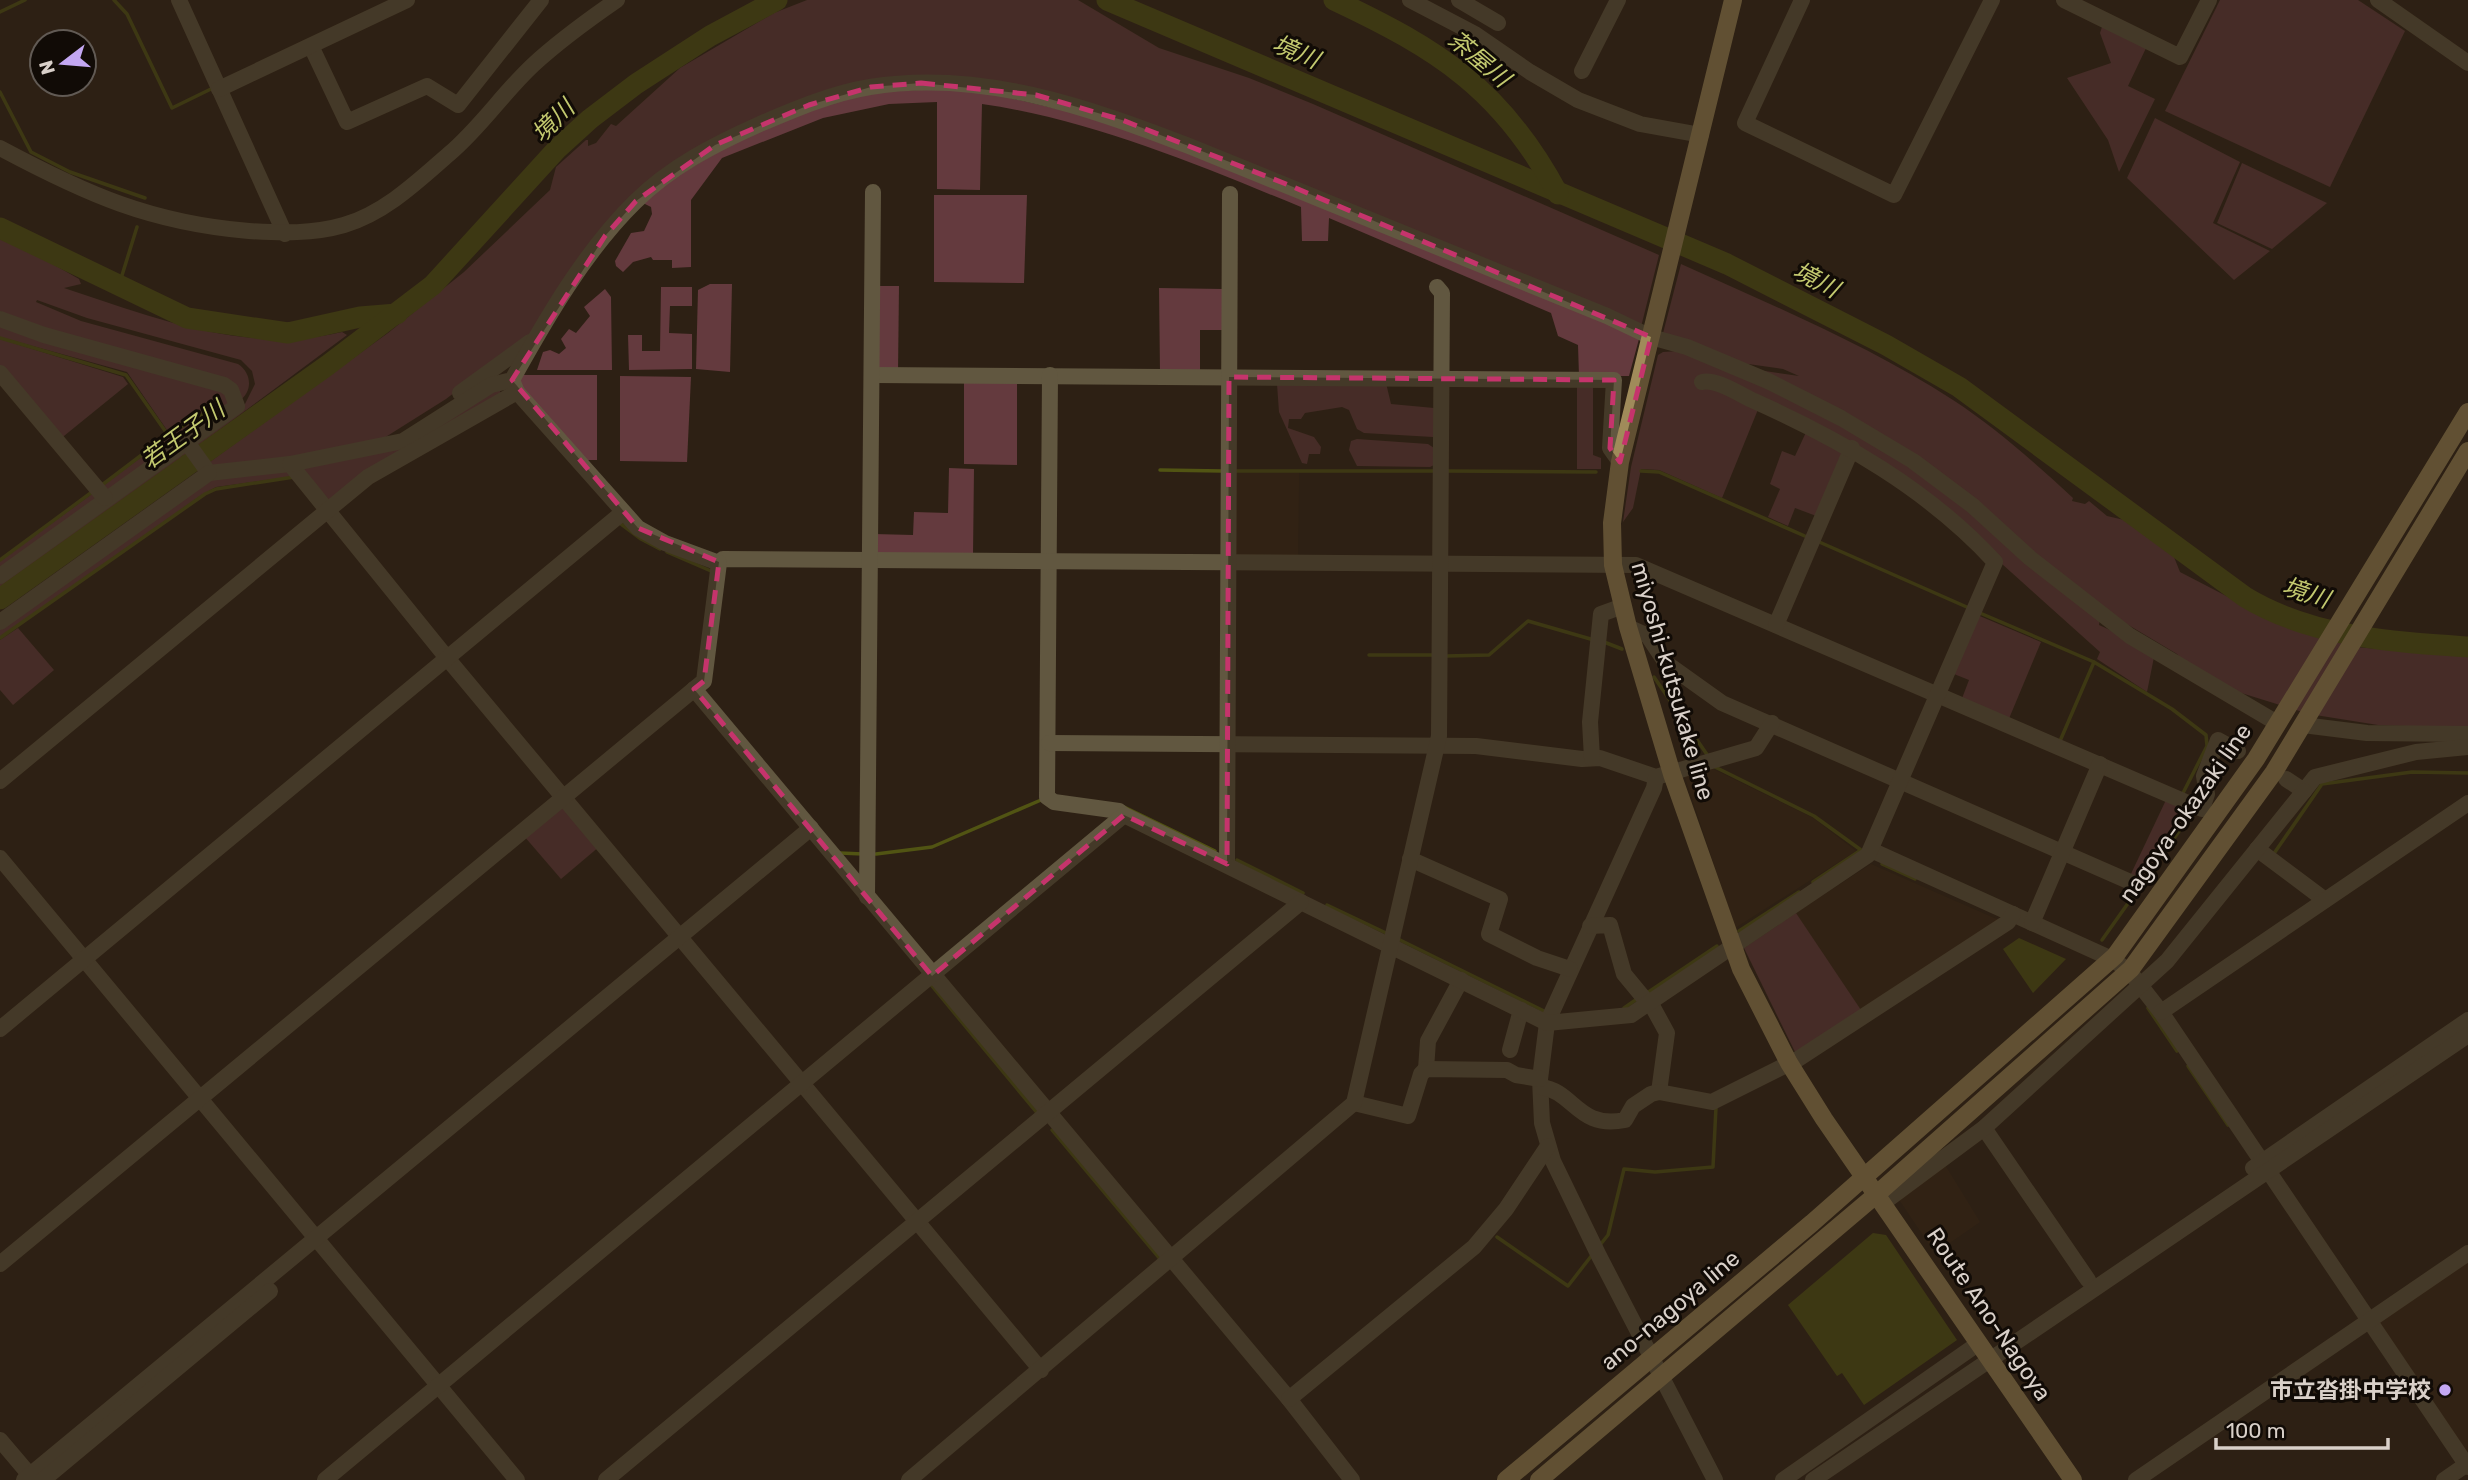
<svg xmlns="http://www.w3.org/2000/svg" width="2468" height="1480" font-family="Rubik,'Noto Sans JP',sans-serif">
	<rect width="100%" height="100%" fill="#2d2014"/>
	<g fill="#372514">
		<polygon points="1231,473 1299,473 1298,558 1232,557"/>
		<polygon points="1713,769 1813,818 1856,851 1735,928 1685,777"/>
		<polygon points="1871,864 2001,921 1863,1013 1796,913"/>
		<polygon points="1945,1165 1980,1222 1935,1253 1898,1198"/>
		<polygon points="2468,1260 2468,1457 2377,1322"/>
	</g>
	<g fill="#643a3e">
		<polygon points="807,0 1078,0 1159,48 1249,78 1313,104 1659,255 1641,327 1286,180 972,80 826,95 639,192 540,327 446,399 384,438 336,452 211,468 207,464 388,333 464,272 550,190 556,167 586,140 588,140 588,146 596,143 611,124 616,126 680,68 774,13"/>
		<polygon points="2220,0 2358,0 2405,31 2330,187 2165,111"/>
		<polygon points="2103,24 2147,46 2128,86 2155,99 2119,172 2108,140 2067,78 2111,63 2100,33"/>
		<path d="M972 89 1122 124 1602 317 1639 339 1629 376H1579L1578 345 1558 336 1551 313 1329 218 1328 241H1302L1301 207C1198 165 1093 120 982 104L980 190 937 189V102L889 104 823 118 722 158 691 200V267L672 268V260H653L651 257 633 262 623 272 616 266 615 261 631 233 644 231 652 214 651 207 641 202V198L759 127 872 91Z"/>
		<polygon points="2155,118 2240,162 2213,223 2270,251 2234,280 2127,178"/>
		<polygon points="2242,163 2327,203 2272,249 2217,223"/>
		<polygon points="934,195 1027,195 1024,283 934,282"/>
		<path d="M0 234 79 279 81 284 64 288C156 318 245 355 342 332L347 335 195 448 193 440 245 404 255 384 252 371 241 360 87 318 37 300 36 302 81 321 238 364C252 373 253 392 239 401L236 390 26 324 0 311Z"/>
		<path d="M1681 264C1774 306 1868 345 1953 400 1996 428 2035 463 2073 498L2072 501 2085 504 2089 501 2107 516 2133 522 2174 557 2180 572 2290 629 2356 647 2468 657V728L2378 725 2309 714 2238 692 2193 671 2177 654 2105 611 1975 504 1751 369 1799 376 1783 369 1734 362 1662 337Z"/>
		<polygon points="710,284 732,284 730,372 696,369 698,290"/>
		<polygon points="877,286 899,286 898,372 878,372"/>
		<polygon points="661,287 692,287 692,306 670,306 669,333 692,334 692,369 629,370 628,335 642,335 642,351 660,351"/>
		<polygon points="1159,288 1223,289 1224,330 1200,330 1200,373 1160,373"/>
		<polygon points="605,289 611,297 612,370 537,370 543,352 550,350 559,354 566,348 561,339 569,329 576,333 590,316 584,307"/>
		<polygon points="0,325 223,389 233,400 107,492 100,488 167,438 219,404 169,433 127,372 0,337"/>
		<polygon points="0,339 123,377 128,384 59,440 0,369"/>
		<polygon points="1679,351 1805,402 1914,465 2100,617 2099,625 2121,635 2154,657 2147,692 2097,659 2100,652 1932,501 1759,407 1722,498 1659,470 1641,469 1633,508 1623,522 1631,467 1658,355 1663,352"/>
		<polygon points="522,375 597,375 597,460 585,460 519,386"/>
		<polygon points="620,376 691,377 687,462 620,461"/>
		<polygon points="964,378 1017,379 1017,465 964,464"/>
		<polygon points="1386,383 1391,404 1434,408 1436,434 1433,437 1364,433 1357,429 1349,410 1342,407 1305,413 1301,419 1289,419 1288,428 1314,437 1321,447 1320,454 1309,454 1307,464 1302,463 1279,412 1277,384"/>
		<polygon points="1577,384 1593,384 1593,455 1601,458 1601,469 1577,469"/>
		<polygon points="491,390 500,391 501,394 331,502 298,465 402,446"/>
		<polygon points="1808,428 1844,447 1819,517 1795,508 1788,526 1768,517 1780,489 1770,484 1782,451 1795,456"/>
		<polygon points="1357,439 1428,444 1434,448 1434,465 1430,467 1357,466 1349,450 1351,441"/>
		<polygon points="184,446 190,452 0,587 0,579"/>
		<polygon points="949,468 974,469 973,556 877,555 874,534 913,535 914,512 948,513"/>
		<polygon points="287,470 296,476 216,487 203,494 0,637 0,626 205,480"/>
		<polygon points="96,491 99,499 0,572 0,561"/>
		<polygon points="1975,614 2041,642 2008,721 1961,701 1969,680 1949,672"/>
		<polygon points="18,628 54,670 13,705 0,690 0,640"/>
		<polygon points="2166,800 2190,810 2142,883 2129,878"/>
		<polygon points="564,806 600,846 561,879 524,836"/>
		<polygon points="1796,913 1863,1013 1797,1056 1744,948"/>
	</g>
	<g fill="#515413">
		<polygon points="2019,938 2066,959 2033,993 2003,949"/>
		<polygon points="1873,1233 1886,1235 1957,1340 1864,1405 1842,1373 1837,1376 1788,1305"/>
	</g>
	<g fill="none" stroke-linecap="round" stroke-linejoin="round">
		<g stroke="#515413" stroke-width="3.5">
			<polyline points="114,0 127,14 172,108 213,88"/>
			<polyline points="0,12 25,0"/>
			<polyline points="0,92 31,152 70,172 145,198"/>
			<polyline points="119,285 137,227"/>
			<polyline points="0,338 126,375 168,435"/>
			<polyline points="183,457 188,464"/>
			<polyline points="1160,470 1222,471"/>
			<polyline points="1234,471 1435,471"/>
			<polyline points="1448,471 1596,472"/>
			<polyline points="1641,471 1659,472 1807,537"/>
			<polyline points="102,485 168,435 218,405"/>
			<polyline points="621,524 641,539 660,549"/>
			<polyline points="1817,541 1969,608"/>
			<polyline points="667,552 711,571"/>
			<polyline points="0,560 92,492"/>
			<polyline points="1980,613 2094,662 2172,709 2206,735 2207,746 2182,795"/>
			<polyline points="0,638 205,494 216,489 294,477"/>
			<polyline points="1604,642 1622,649"/>
			<polyline points="1369,655 1434,655"/>
			<polyline points="1446,656 1489,655 1528,621 1594,640"/>
			<polyline points="1654,677 1708,756"/>
			<polyline points="2060,741 2094,662"/>
			<polyline points="1713,766 1814,816 1861,850 1813,882"/>
			<polyline points="1122,806 1215,851"/>
			<polyline points="2275,852 2322,784 2412,772 2468,773"/>
			<polyline points="840,853 863,854"/>
			<polyline points="876,854 932,847 1041,800"/>
			<polyline points="1237,860 1303,893"/>
			<polyline points="1882,864 1915,879"/>
			<polyline points="1327,905 1386,933"/>
			<polyline points="1739,931 1799,892"/>
			<polyline points="1398,939 1544,1011"/>
			<polyline points="2102,940 2192,813"/>
			<polyline points="932,986 1038,1114"/>
			<polyline points="1647,993 1717,946"/>
			<polyline points="1624,1008 1637,999"/>
			<polyline points="2148,1008 2177,1051"/>
			<polyline points="2188,1066 2228,1125"/>
			<polyline points="1052,1130 1160,1259"/>
			<polyline points="1497,1237 1568,1286 1592,1255"/>
			<polyline points="1600,1245 1608,1235 1624,1169 1655,1172 1713,1167 1716,1107"/>
		</g>
		<g stroke="#515413" stroke-width="21">
			<path d="M1107 0 1727 264 1886 345 1959 387 2245 597C2311 637 2392 642 2468 647"/>
			<path d="M1334 0C1438 49 1502 89 1558 194"/>
			<polyline points="0,228 187,318 288,333 360,317 397,314"/>
			<polyline points="0,599 328,365 433,285 557,149 590,119 636,84 710,36 777,0"/>
		</g>
		<g stroke="#615740" stroke-width="16">
			<polyline points="179,0 285,234"/>
			<polyline points="1410,0 1475,34 1530,72 1578,100 1640,124 1701,135"/>
			<polyline points="1459,0 1498,23"/>
			<polyline points="1802,0 1745,123 1894,195 1992,0"/>
			<polyline points="2064,0 2180,57 2209,0"/>
			<polyline points="2378,0 2468,63"/>
			<polyline points="311,46 347,122 427,86 458,105 541,0"/>
			<polyline points="1582,71 1618,0"/>
			<polyline points="219,89 407,0"/>
			<path d="M0 148C86 194 151 223 249 231 281 233 313 234 344 225 385 213 418 181 449 154 480 128 503 93 533 65 559 41 588 20 617 0"/>
			<polyline points="0,319 44,335 224,385 231,390 237,406 0,576"/>
			<polyline points="0,373 105,498"/>
			<polyline points="873,375 1614,380 1610,448 1620,462"/>
			<polyline points="1050,375 1047,797 1054,802 1119,811 1124,815"/>
			<polyline points="512,380 517,392 638,528 665,543 719,563 723,559 1636,565 2202,809 2207,794 2204,776 2218,740 2238,751"/>
			<polyline points="460,393 530,342"/>
			<polyline points="186,441 209,473 290,464 447,658 1041,1370"/>
			<path d="M290 464 403 441 491 385 512 380C546 319 585 251 635 202 670 167 715 144 760 124 795 109 833 93 870 87 980 69 1088 107 1189 146L1607 316 1651 337 1687 347 1768 381 1841 418 1913 461 1973 506 2030 558 2130 636 2277 723"/>
			<polyline points="0,622 209,473"/>
			<polyline points="1776,625 1852,448"/>
			<polyline points="1628,627 1648,636 1666,663 1722,703 2135,884"/>
			<polyline points="694,689 1289,1399 1352,1480"/>
			<polyline points="2303,725 2367,733 2468,734"/>
			<polyline points="1049,743 1476,746 1582,759 1600,758 1656,777 1756,748 1772,723"/>
			<polyline points="1592,758 1590,722 1601,614 1623,606"/>
			<polyline points="1656,777 1654,788 1547,1023 1540,1079 1542,1123 1553,1161 1599,1256 1715,1480"/>
			<polyline points="2286,779 2304,791 2315,777 2416,752 2468,747"/>
			<polyline points="0,781 368,477 517,392"/>
			<polyline points="2257,849 2325,900"/>
			<polyline points="1871,850 2112,959 2129,971 2161,1012 2468,1467"/>
			<polyline points="0,858 517,1480"/>
			<polyline points="1410,859 1500,899 1489,934 1537,958 1570,969"/>
			<polyline points="1227,864 1230,194"/>
			<polyline points="867,897 873,192"/>
			<polyline points="2032,923 2100,764"/>
			<polyline points="1590,926 1610,925 1624,974 1648,1003"/>
			<polyline points="1650,1002 1667,1033 1659,1092"/>
			<polyline points="2161,1012 2468,803"/>
			<polyline points="0,1029 622,513"/>
			<polyline points="1510,1050 1521,1010"/>
			<polyline points="1426,1069 1428,1041 1461,980"/>
			<path d="M1541 1087C1574 1091 1578 1130 1625 1120L1633 1106 1651 1094 1659 1092 1712 1102 1798 1059 2008 922 2013 914"/>
			<polyline points="1354,1103 1408,1116 1421,1074 1426,1069 1507,1070 1516,1075 1540,1079"/>
			<polyline points="1984,1128 2088,1280"/>
			<polyline points="2253,1168 2468,1020"/>
			<polyline points="1883,1203 1984,1128 2167,961 2304,791"/>
			<polyline points="0,1264 704,681 719,563"/>
			<polyline points="1289,1399 1474,1247 1506,1209 1548,1146"/>
			<polyline points="0,1440 34,1480"/>
			<polyline points="24,1480 811,828"/>
			<polyline points="43,1480 270,1291"/>
			<path d="M325 1480 1124 815 1547 1023 1631 1015 1868 855 1995 562C1928 489 1841 440 1752 400 1739 394 1717 379 1702 382"/>
			<polyline points="606,1480 1301,902"/>
			<polyline points="909,1480 1354,1103 1439,736 1442,293 1437,287"/>
			<polyline points="1783,1480 1979,1343"/>
			<polyline points="1813,1480 2468,1035"/>
			<polyline points="2136,1480 2468,1253"/>
			<polyline points="2444,1480 2467,1464"/>
		</g>
		<g stroke="#a08b5a" stroke-width="18">
			<polyline points="1733,0 1620,462 1612,523 1613,565 1628,627 1672,774 1741,969 1789,1063 1824,1119 2073,1480"/>
			<polyline points="1506,1480 1812,1223 2115,956 2256,759 2468,412"/>
			<polyline points="1539,1480 1877,1194 2131,969 2274,772 2468,451"/>
		</g>
	</g>
	<path d="M0 0H2468V1480H0ZM921 83 1036 95 1122 120 1286 184 1651 337 1620 462 1610 448 1614 380 1229 377 1227 864 1124 815 932 976 694 689 704 681 719 562 638 528 512 380 605 236 636 201 715 145 809 105 871 87Z" fill="#2d2014" fill-opacity=".55" fill-rule="evenodd"/>
	<path fill="none" stroke="#c5346c" stroke-width="5" stroke-dasharray="14 9" stroke-linejoin="round" d="M921 83 1036 95 1122 120 1286 184 1651 337 1620 462 1610 448 1614 380 1229 377 1227 864 1124 815 932 976 694 689 704 681 719 562 638 528 512 380 605 236 636 201 715 145 809 105 871 87Z"/>
	<circle fill="#c3a7f2" stroke="#110b06" stroke-width="2.5" cx="2445" cy="1390" r="7"/>
	<g text-anchor="middle" dominant-baseline="central" stroke-width="6" stroke-linejoin="round" paint-order="stroke">
		<g font-size="23" fill="#d9d0c9" stroke="#110b06">
			<text transform="translate(1673 681) rotate(74)">miyoshi-kutsukake line</text>
			<text transform="translate(2185 813) rotate(-55)">nagoya-okazaki line</text>
			<text transform="translate(1670 1310) rotate(-40)">ano-nagoya line</text>
			<text transform="translate(1989 1314) rotate(56)">Route Ano-Nagoya</text>
		</g>
		<g font-size="23" font-weight="bold" fill="#d9d0c9" stroke="#110b06" text-anchor="end">
			<text x="2431" y="1390">市立沓掛中学校</text>
		</g>
		<g font-size="24" font-style="italic" fill="#c3c96f" stroke="#110b06">
			<text transform="translate(1296 52) rotate(23)">境川</text>
			<text transform="translate(1479 59) rotate(40)">茶屋川</text>
			<text transform="translate(553 121) rotate(-45)">境川</text>
			<text transform="translate(1816 280) rotate(27)">境川</text>
			<text transform="translate(183 435) rotate(-36)">若王子川</text>
			<text transform="translate(2306 593) rotate(18)">境川</text>
		</g>
	</g>
	<g transform="translate(63 63) rotate(254)"><circle r="33" fill="#110b06" stroke="#615a54" stroke-width="2"/>
	<path d="M0-5L12 26L0 18L-12 26Z" fill="#c3a7f2"/>
	<text y="-10" font-size="19" font-weight="bold" text-anchor="middle" fill="#d9d0c9">N</text>
	</g>
	<path d="M2216 1438v10h172v-10" fill="none" stroke="#d9d0c9" stroke-width="3.5"/>
	<text x="2226" y="1438" font-size="21" fill="#d9d0c9" stroke="#110b06" stroke-width="5" paint-order="stroke">100 m</text>
</svg>
